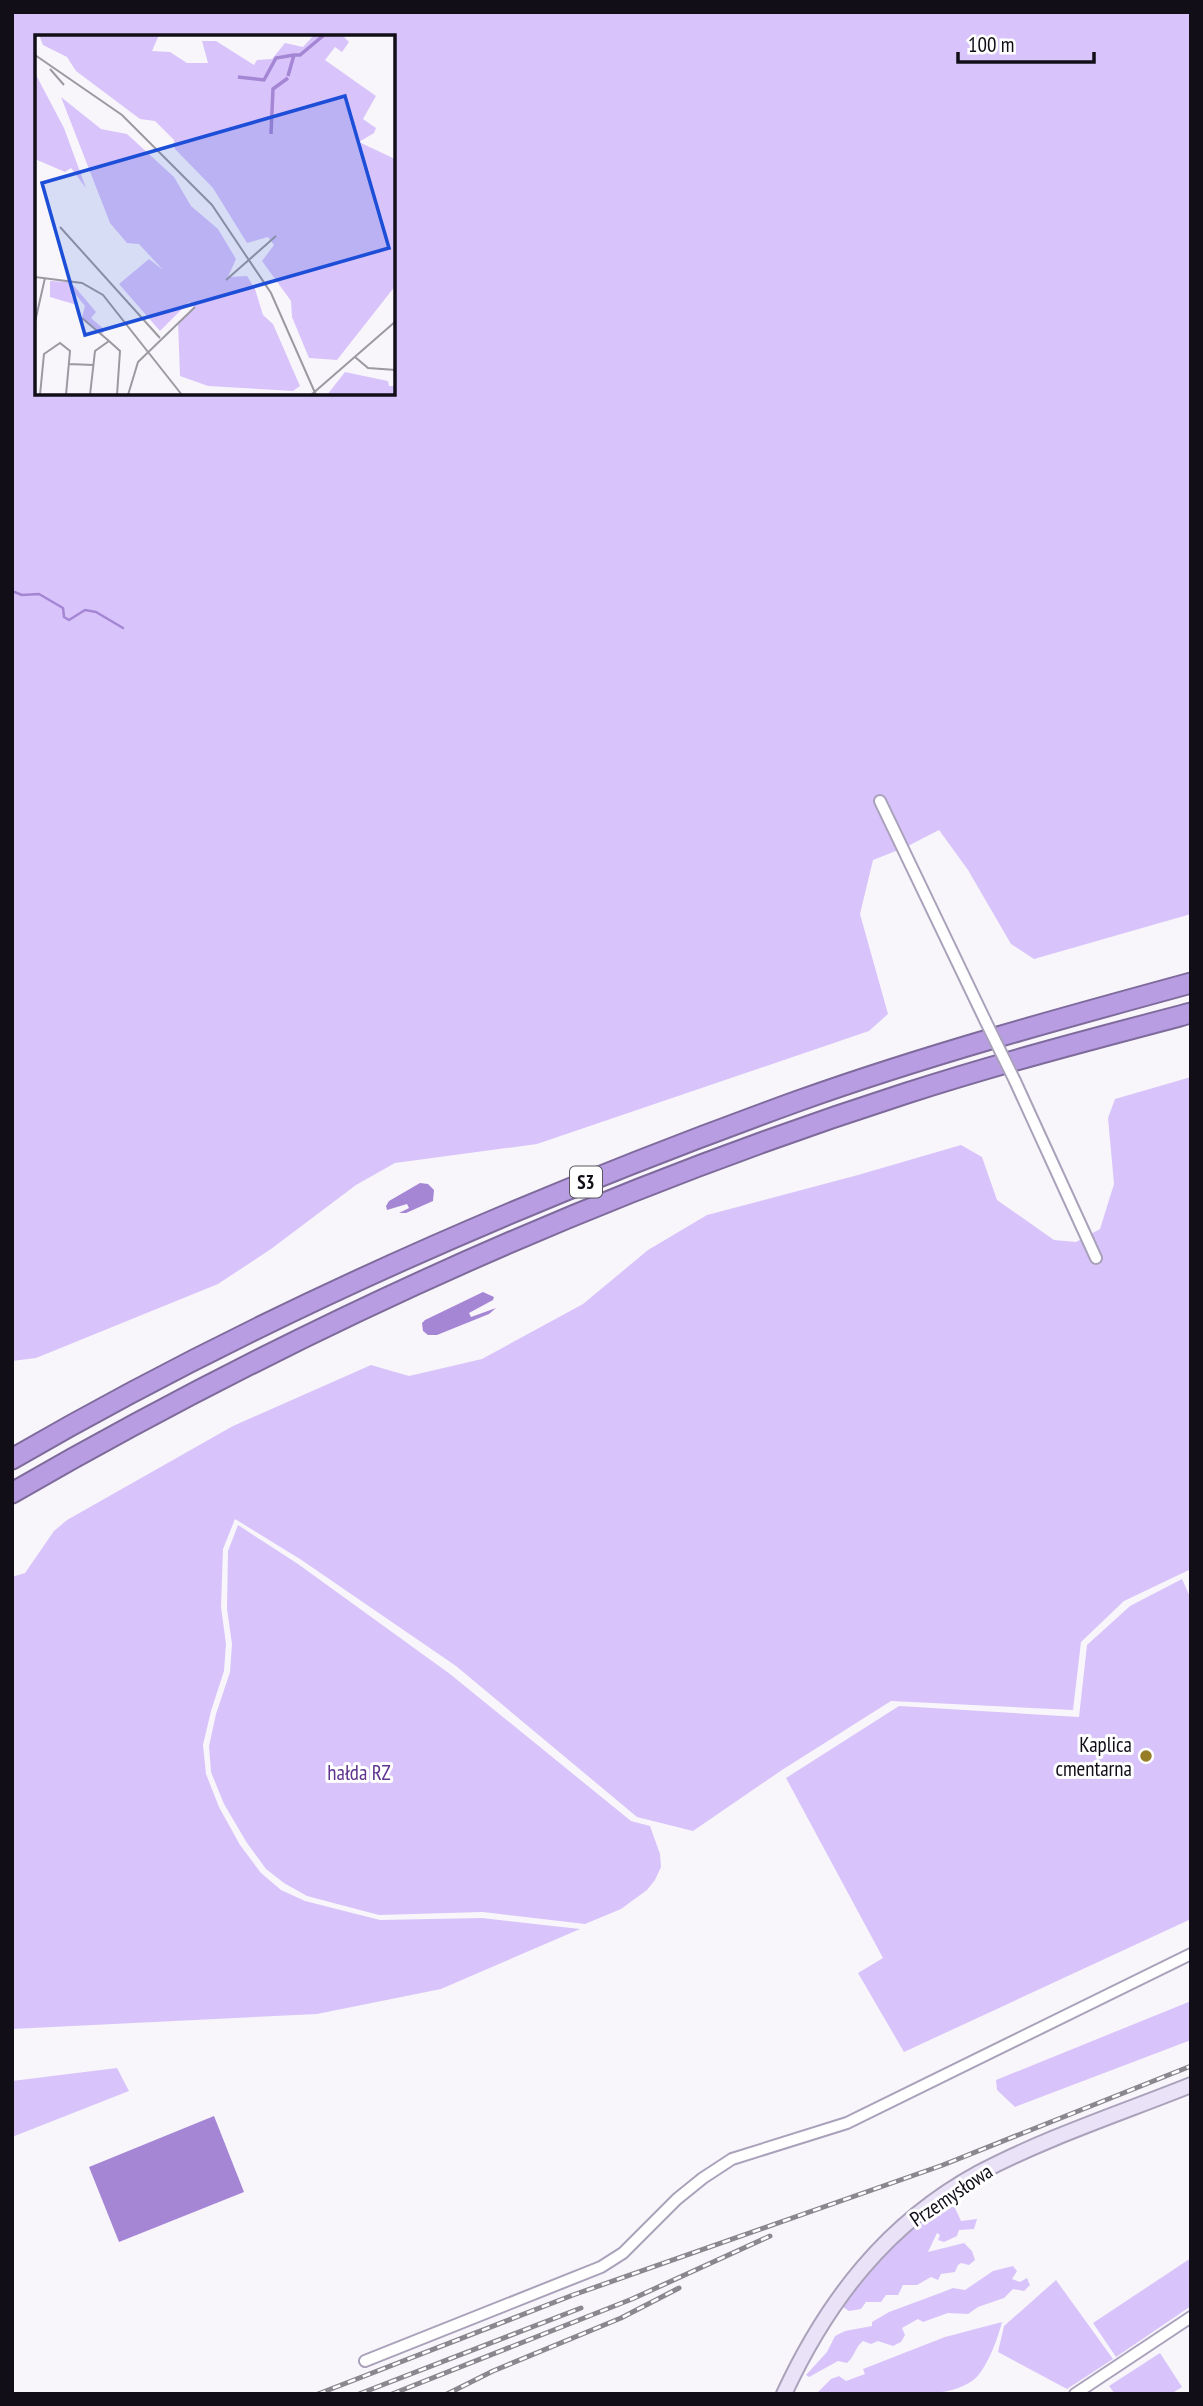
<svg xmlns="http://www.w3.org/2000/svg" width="1203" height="2406" font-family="'PT Sans Narrow',sans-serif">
	<rect width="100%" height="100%" fill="#f8f6fb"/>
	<g fill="#d8c4fa" fill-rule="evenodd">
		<path d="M12 12H1191V914L1034 959 1011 944 968 870 939 830 906 847 873 860 860 914 888 1014 869 1031 537 1144 395 1163 356 1185 271 1249 218 1284 36 1358 12 1361ZM37 37H394V394H37Z"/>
		<polygon points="1191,1077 1191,1569 1124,1601 1081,1642 1073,1710 891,1701 782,1770 693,1831 637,1817 456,1666 300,1559 235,1519 223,1549 221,1607 226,1644 224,1671 211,1711 203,1745 206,1774 219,1807 240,1845 261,1873 281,1890 305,1901 380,1920 482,1918 580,1929 441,1989 317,2014 12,2029 12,1577 25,1573 54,1531 67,1520 233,1426 371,1365 409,1376 482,1359 583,1304 648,1250 707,1215 858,1175 961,1145 982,1157 997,1200 1054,1240 1076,1242 1100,1229 1114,1184 1108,1118 1115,1099"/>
		<polygon points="238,1525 298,1564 450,1674 631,1821 650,1826 660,1854 661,1867 655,1880 647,1890 621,1909 585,1924 483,1912 379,1915 307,1896 284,1883 266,1869 247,1843 224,1804 211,1772 209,1746 216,1714 230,1672 232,1644 227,1609 228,1551"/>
		<polygon points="1182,1579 1191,1599 1191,1919 904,2052 858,1973 883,1958 786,1778 899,1706 1079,1717 1087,1645 1130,1606"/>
		<polygon points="1191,2001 1191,2040 1015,2107 997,2090 996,2080"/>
		<polygon points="117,2068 129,2091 12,2137 12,2081"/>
		<path d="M942 2201 955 2208 961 2221 977 2219 974 2229 959 2230 957 2236 944 2242 938 2240 940 2235 937 2233 928 2252 964 2243 972 2251 975 2260 969 2265 961 2263 958 2265 955 2272 941 2274 938 2280 931 2277 917 2285H903L898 2295H886L881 2302H866L861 2309 849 2311 840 2305C868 2265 905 2232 942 2201Z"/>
		<polygon points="1191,2258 1191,2306 1116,2357 1093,2323"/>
		<path d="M1013 2266 1017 2271 1012 2279 1020 2282 1027 2278 1030 2285 1024 2291 1013 2289 1004 2298 978 2307 968 2314 948 2313 923 2322 918 2319 902 2328 905 2335 901 2342 893 2346 878 2341 871 2344 863 2341C855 2347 855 2356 847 2363L838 2361 809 2377 806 2375 827 2352 835 2336 845 2331 872 2326V2322L889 2312 943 2292 953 2288 965 2290 993 2271Z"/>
		<polygon points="1056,2280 1113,2359 1067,2389 998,2352 1004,2326"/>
		<path d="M1002 2322C998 2338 986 2372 972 2381 951 2395 924 2394 901 2394L898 2392 895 2394H816L831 2379 839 2376 846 2381 865 2374 863 2369 945 2337Z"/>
		<polygon points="1160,2353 1182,2387 1171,2394 1115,2394 1109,2386"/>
	</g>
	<g fill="#a586d5">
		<polygon points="420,1183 428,1184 434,1190 433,1201 406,1213 399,1213 409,1208 407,1204 387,1210 386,1206 389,1201"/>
		<polygon points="483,1292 494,1297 493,1300 469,1313 471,1317 496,1308 489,1314 437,1335 428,1335 423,1331 422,1323 425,1320"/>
		<polygon points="214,2116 244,2192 119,2242 89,2167"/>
	</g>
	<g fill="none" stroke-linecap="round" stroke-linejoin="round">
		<polyline stroke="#a586d5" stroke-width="2.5" points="12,591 22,595 39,594 63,608 64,617 69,620 85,610 96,612 123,628"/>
		<g stroke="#aaa1bb" stroke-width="14">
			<g id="street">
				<polyline points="880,801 985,1020"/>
				<polyline points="1015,1081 1096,1258"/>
				<polyline points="365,2361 601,2267 623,2253 677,2199 703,2178 732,2159 847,2123 1191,1954"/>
				<polyline points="1075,2394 1191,2317"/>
			</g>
		</g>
		<g stroke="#aaa1bb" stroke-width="18">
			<path id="secondary" d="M784 2394C827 2301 887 2223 979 2173 1045 2138 1121 2113 1191 2085"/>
		</g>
		<g stroke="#7e6b9c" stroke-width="23">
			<g id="highway">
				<path d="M12 1459C262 1314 527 1199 798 1101 927 1055 1059 1019 1191 983"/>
				<path d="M12 1493C295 1330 596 1193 907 1093 1000 1063 1096 1038 1191 1013"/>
			</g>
		</g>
		<use href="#street" stroke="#fff" stroke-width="10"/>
		<use href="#secondary" stroke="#eae2f7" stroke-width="14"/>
		<use href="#highway" stroke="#b89de3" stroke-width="19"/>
		<g stroke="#8a878f" stroke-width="5">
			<g id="rail">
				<polyline points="318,2394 573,2295 943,2165 1191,2066"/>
				<polyline points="359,2394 581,2308"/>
				<polyline points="392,2394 632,2299 770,2236"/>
				<polyline points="447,2394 493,2371 621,2318 679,2288"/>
			</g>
		</g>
		<use href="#rail" stroke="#fff" stroke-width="2.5" stroke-dasharray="8" stroke-linecap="butt"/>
		<g stroke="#aaa1bb" stroke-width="14" stroke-linecap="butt">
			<polyline id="street-bridge" points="985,1020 1015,1081"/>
		</g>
		<use href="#street-bridge" stroke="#fff" stroke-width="10"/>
	</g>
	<circle fill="#977d25" stroke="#fff" stroke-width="2.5" cx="1146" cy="1756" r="7"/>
	<g text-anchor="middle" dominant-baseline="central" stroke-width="6" stroke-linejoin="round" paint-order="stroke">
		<rect fill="#fff" stroke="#59565d" stroke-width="2" x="570" y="1166.5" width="32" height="31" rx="5"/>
		<g font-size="19" font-weight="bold" fill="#120e18">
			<text x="586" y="1182">S3</text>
		</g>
		<g font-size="21" fill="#120e18" stroke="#fff" text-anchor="end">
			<text x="1132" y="1744">Kaplica<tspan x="1132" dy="24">cmentarna</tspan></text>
		</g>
		<g font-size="21" fill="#5f3491" stroke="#fff">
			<text x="359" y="1772">hałda RZ</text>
		</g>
		<g font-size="21" fill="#120e18" stroke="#fff">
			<text transform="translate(951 2195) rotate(-34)">Przemysłowa</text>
		</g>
	</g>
	<g transform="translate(35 35)">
		<rect width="360" height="360" fill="#f8f6fb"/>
		<path d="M4 0H124L117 16 135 17 152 28H173L167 6H181L219 30 222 25 237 24 250 8 268 12 279 0H307L314 7 307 17 300 12 290 25 341 61 328 84 341 93 339 98 324 107 360 124 361 250 302 325 274 323 257 282 256 266 227 226 239 210 233 202 212 208 178 153 140 114 139 105 120 86 105 84 41 36 32 22 8 10ZM0 38 29 93 51 153 36 133 30 137 0 124ZM26 62 66 94 92 99 139 142 156 171 183 194 201 224 193 242 212 241 220 254 228 280 238 289 265 351 258 356 173 351 145 341 143 287 160 273 154 267 125 296 84 249 114 224 128 235 104 209 92 208 75 188ZM15 246 34 247 40 252 61 277 56 283 70 295 67 299 47 282 50 271 41 260H36L42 270 15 262ZM310 337 353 346 354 351H360V360H292Z" fill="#d8c4fa"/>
		<path fill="none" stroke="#a586d5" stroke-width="3.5" d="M253 41 259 20H265L289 0M203 42 229 45 241 23 259 20M236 99 238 54 253 43"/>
		<path fill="none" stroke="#9c99a0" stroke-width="2" d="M0 20 87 80 177 170 236 258 281 360M15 34 29 50M25 192 125 303M0 242 47 248 68 260 147 360M191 245 241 201M47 283 74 306M0 287 10 243M320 322 333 333 361 335M34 329 58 330M5 360 9 319 25 308 35 316 31 360M55 360 60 316 74 306 85 316 82 360M93 360 103 327 160 272M276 360 361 286"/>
		<path fill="#1d4ed8" fill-opacity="0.15" stroke="#1d4ed8" stroke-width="3.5" d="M310 61 354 213 50 300 7 148Z"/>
		<rect width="360" height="360" fill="none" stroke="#120e18" stroke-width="3.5"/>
	</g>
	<rect width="1203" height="2406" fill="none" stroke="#120e18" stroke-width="28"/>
	<path d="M958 52v10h136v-10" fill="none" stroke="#120e18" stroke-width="3.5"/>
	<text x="968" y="52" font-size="21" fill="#120e18" stroke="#ffffff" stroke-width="5" paint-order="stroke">100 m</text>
</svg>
